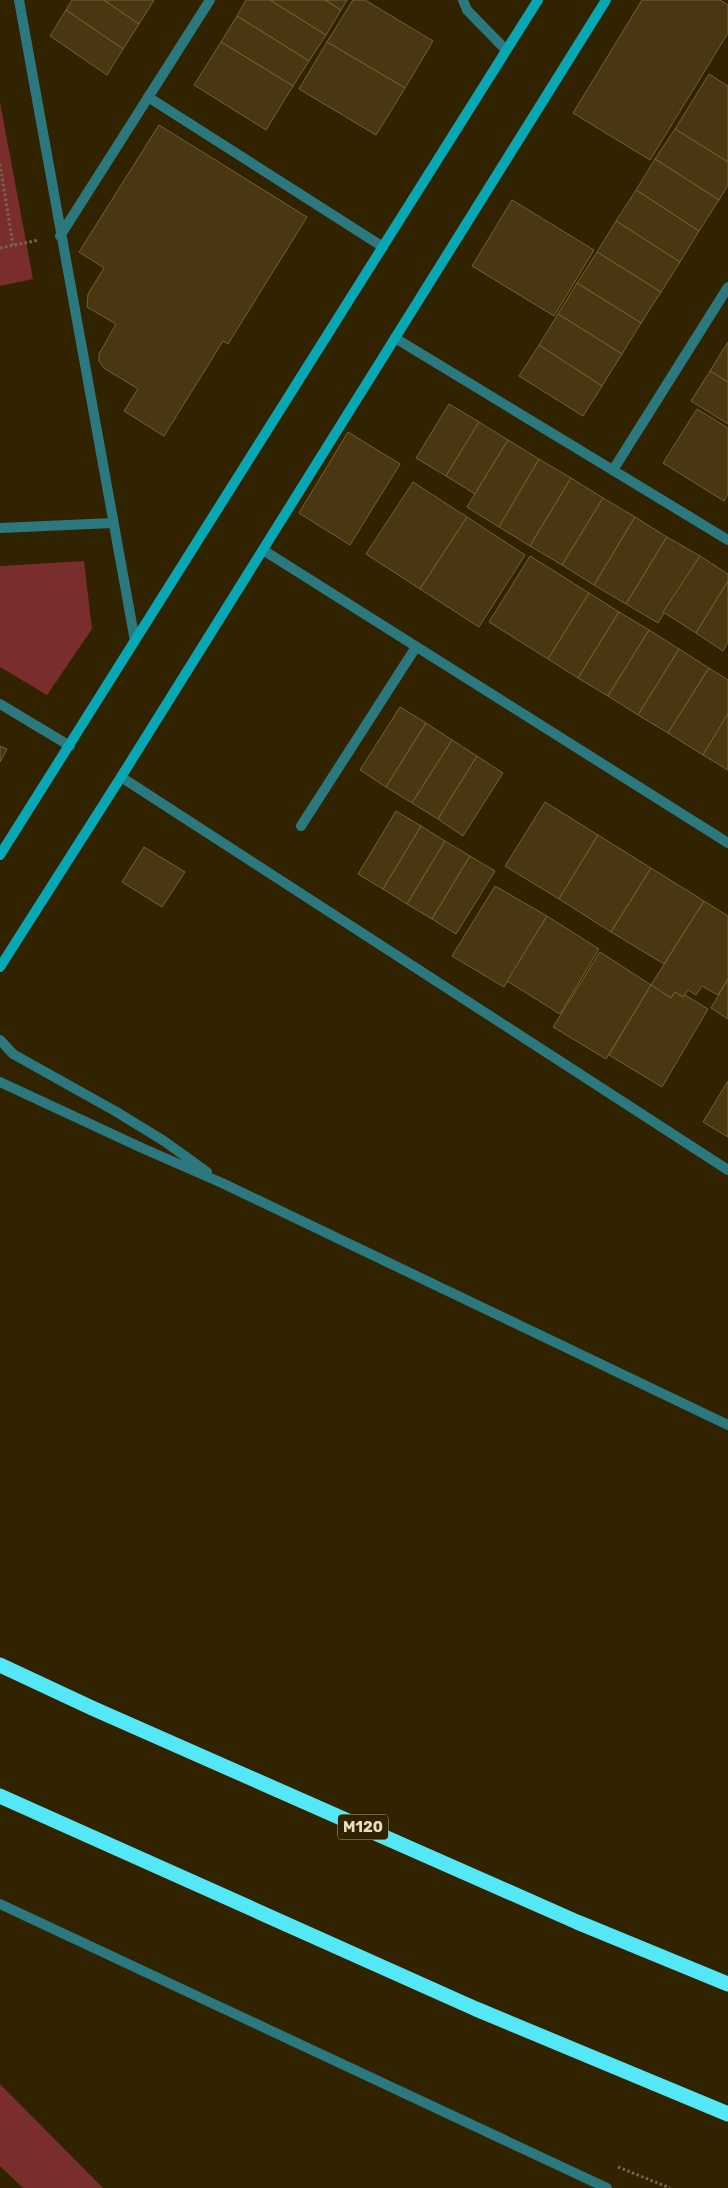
<svg xmlns="http://www.w3.org/2000/svg" width="728" height="2188" font-family="Rubik,sans-serif">
	<rect width="100%" height="100%" fill="#312200"/>
	<g fill="#792d2c">
		<polygon points="0,102 33,279 0,286"/>
		<polygon points="84,561 92,629 47,695 0,667 0,566"/>
		<polygon points="0,2084 103,2188 23,2188 0,2166"/>
	</g>
	<g fill="#483711" stroke="#766031">
		<polygon points="72,0 104,0 139,24 123,49 66,10"/>
		<polygon points="104,0 154,0 139,24"/>
		<polygon points="246,0 270,0 326,35 309,61 237,16"/>
		<polygon points="270,0 325,0 341,10 326,35"/>
		<polygon points="325,0 347,0 341,10"/>
		<polygon points="353,0 365,0 433,41 405,88 327,42"/>
		<polygon points="642,0 720,0 728,5 728,33 650,160 573,113"/>
		<polygon points="66,10 123,49 107,75 50,36"/>
		<polygon points="237,16 309,61 293,86 221,42"/>
		<polygon points="221,42 293,86 266,130 194,85"/>
		<polygon points="327,42 405,88 376,135 299,89"/>
		<polygon points="709,74 728,86 728,162 675,129"/>
		<polygon points="159,125 307,217 228,344 223,341 164,436 124,411 138,389 104,368 99,361 99,354 116,324 87,307 88,294 104,268 79,252"/>
		<polygon points="675,129 728,162 728,185 719,200 655,159"/>
		<polygon points="655,159 719,200 699,231 636,190"/>
		<polygon points="636,190 699,231 680,262 616,221"/>
		<polygon points="512,200 594,250 554,316 472,266"/>
		<polygon points="616,221 680,262 661,292 597,252"/>
		<polygon points="597,252 661,292 641,323 577,283"/>
		<polygon points="577,283 641,323 622,354 558,314"/>
		<polygon points="558,314 622,354 602,386 539,345"/>
		<polygon points="728,342 728,382 710,371"/>
		<polygon points="539,345 602,386 583,416 519,376"/>
		<polygon points="710,371 728,382 728,424 691,401"/>
		<polygon points="449,404 479,422 446,476 416,458"/>
		<polygon points="697,409 728,428 728,494 724,501 663,463"/>
		<polygon points="479,422 508,440 475,494 446,476"/>
		<polygon points="348,432 400,464 350,545 299,513"/>
		<polygon points="508,440 539,459 499,527 467,507"/>
		<polygon points="539,459 571,478 530,546 499,527"/>
		<polygon points="571,478 603,498 562,565 530,546"/>
		<polygon points="413,482 467,517 420,589 366,554"/>
		<polygon points="603,498 635,517 594,585 562,565"/>
		<polygon points="467,517 525,555 479,627 420,589"/>
		<polygon points="635,517 667,537 626,604 594,585"/>
		<polygon points="667,537 700,556 658,623 626,604"/>
		<polygon points="530,556 589,593 548,659 489,622"/>
		<polygon points="700,556 728,574 728,581 696,633 663,612"/>
		<polygon points="728,581 728,642 723,651 696,633"/>
		<polygon points="589,593 619,612 578,678 548,659"/>
		<polygon points="619,612 649,630 608,696 578,678"/>
		<polygon points="649,630 679,649 638,715 608,696"/>
		<polygon points="679,649 709,668 668,733 638,715"/>
		<polygon points="709,668 728,680 728,714 703,755 668,733"/>
		<polygon points="400,707 426,723 386,787 360,770"/>
		<polygon points="727,715 728,716 728,770 703,755"/>
		<polygon points="426,723 452,740 412,803 386,787"/>
		<polygon points="452,740 477,756 438,819 412,803"/>
		<polygon points="0,746 7,749 0,762"/>
		<polygon points="477,756 503,773 463,836 438,819"/>
		<polygon points="545,802 598,835 559,899 505,866"/>
		<polygon points="396,811 421,826 383,889 358,874"/>
		<polygon points="421,826 445,841 407,904 383,889"/>
		<polygon points="598,835 651,868 611,932 559,899"/>
		<polygon points="445,841 470,856 432,919 407,904"/>
		<polygon points="144,847 185,872 162,907 122,882"/>
		<polygon points="470,856 495,871 456,934 432,919"/>
		<polygon points="651,868 704,901 664,964 611,932"/>
		<polygon points="495,886 547,916 504,987 452,956"/>
		<polygon points="704,901 728,916 728,979 718,995 702,986 696,995 688,990 683,997 675,992 671,998 651,985"/>
		<polygon points="547,916 599,949 560,1014 507,981"/>
		<polygon points="600,952 651,985 606,1059 553,1027"/>
		<polygon points="728,979 728,1019 711,1008"/>
		<polygon points="651,985 671,998 675,992 683,997 685,995 708,1009 662,1087 609,1055"/>
		<polygon points="728,1081 728,1137 703,1122"/>
	</g>
	<g fill="none" stroke-linecap="round" stroke-linejoin="round">
		<g stroke="#766749" stroke-width="3" stroke-dasharray="2.5 2.5" stroke-linecap="butt">
			<polyline points="0,164 13,245"/>
			<polyline points="0,248 39,240"/>
			<polyline points="618,2167 670,2188"/>
		</g>
		<g stroke="#2b787f" stroke-width="10">
			<polyline points="463,0 467,10 506,50"/>
			<polyline points="0,528 113,523"/>
			<polyline points="301,826 416,647"/>
		</g>
		<g stroke="#2b787f" stroke-width="10">
			<polyline points="19,0 135,641"/>
			<polyline points="148,97 383,247"/>
			<polyline points="60,236 210,0"/>
			<polyline points="395,338 728,540"/>
			<polyline points="613,470 728,287"/>
			<polyline points="0,704 70,746"/>
			<polyline points="121,777 728,1170"/>
		</g>
		<g stroke="#2b787f" stroke-width="10">
			<polyline points="263,550 728,843"/>
			<polyline points="0,1040 13,1054 115,1111 164,1141 207,1172"/>
			<polyline points="0,1082 142,1148 222,1183 728,1425"/>
			<polyline points="0,1904 607,2188"/>
		</g>
		<g stroke="#08a7b4" stroke-width="10">
			<polyline points="0,855 538,0"/>
			<polyline points="0,967 121,777 606,0"/>
		</g>
		<g stroke="#54e7f5" stroke-width="15">
			<polyline points="0,1665 92,1708 577,1922 728,1984"/>
			<polyline points="0,1796 476,2009 728,2114"/>
		</g>
	</g>
	<g text-anchor="middle" dominant-baseline="central" stroke-width="5" stroke-linejoin="round" paint-order="stroke">
		<rect fill="#312200" stroke="#b2a489" stroke-width="1" x="338" y="1814.5" width="50" height="25" rx="4"/>
		<g font-size="15" font-weight="bold" fill="#e9dcc4">
			<text x="363" y="1827">M120</text>
		</g>
	</g>
</svg>
